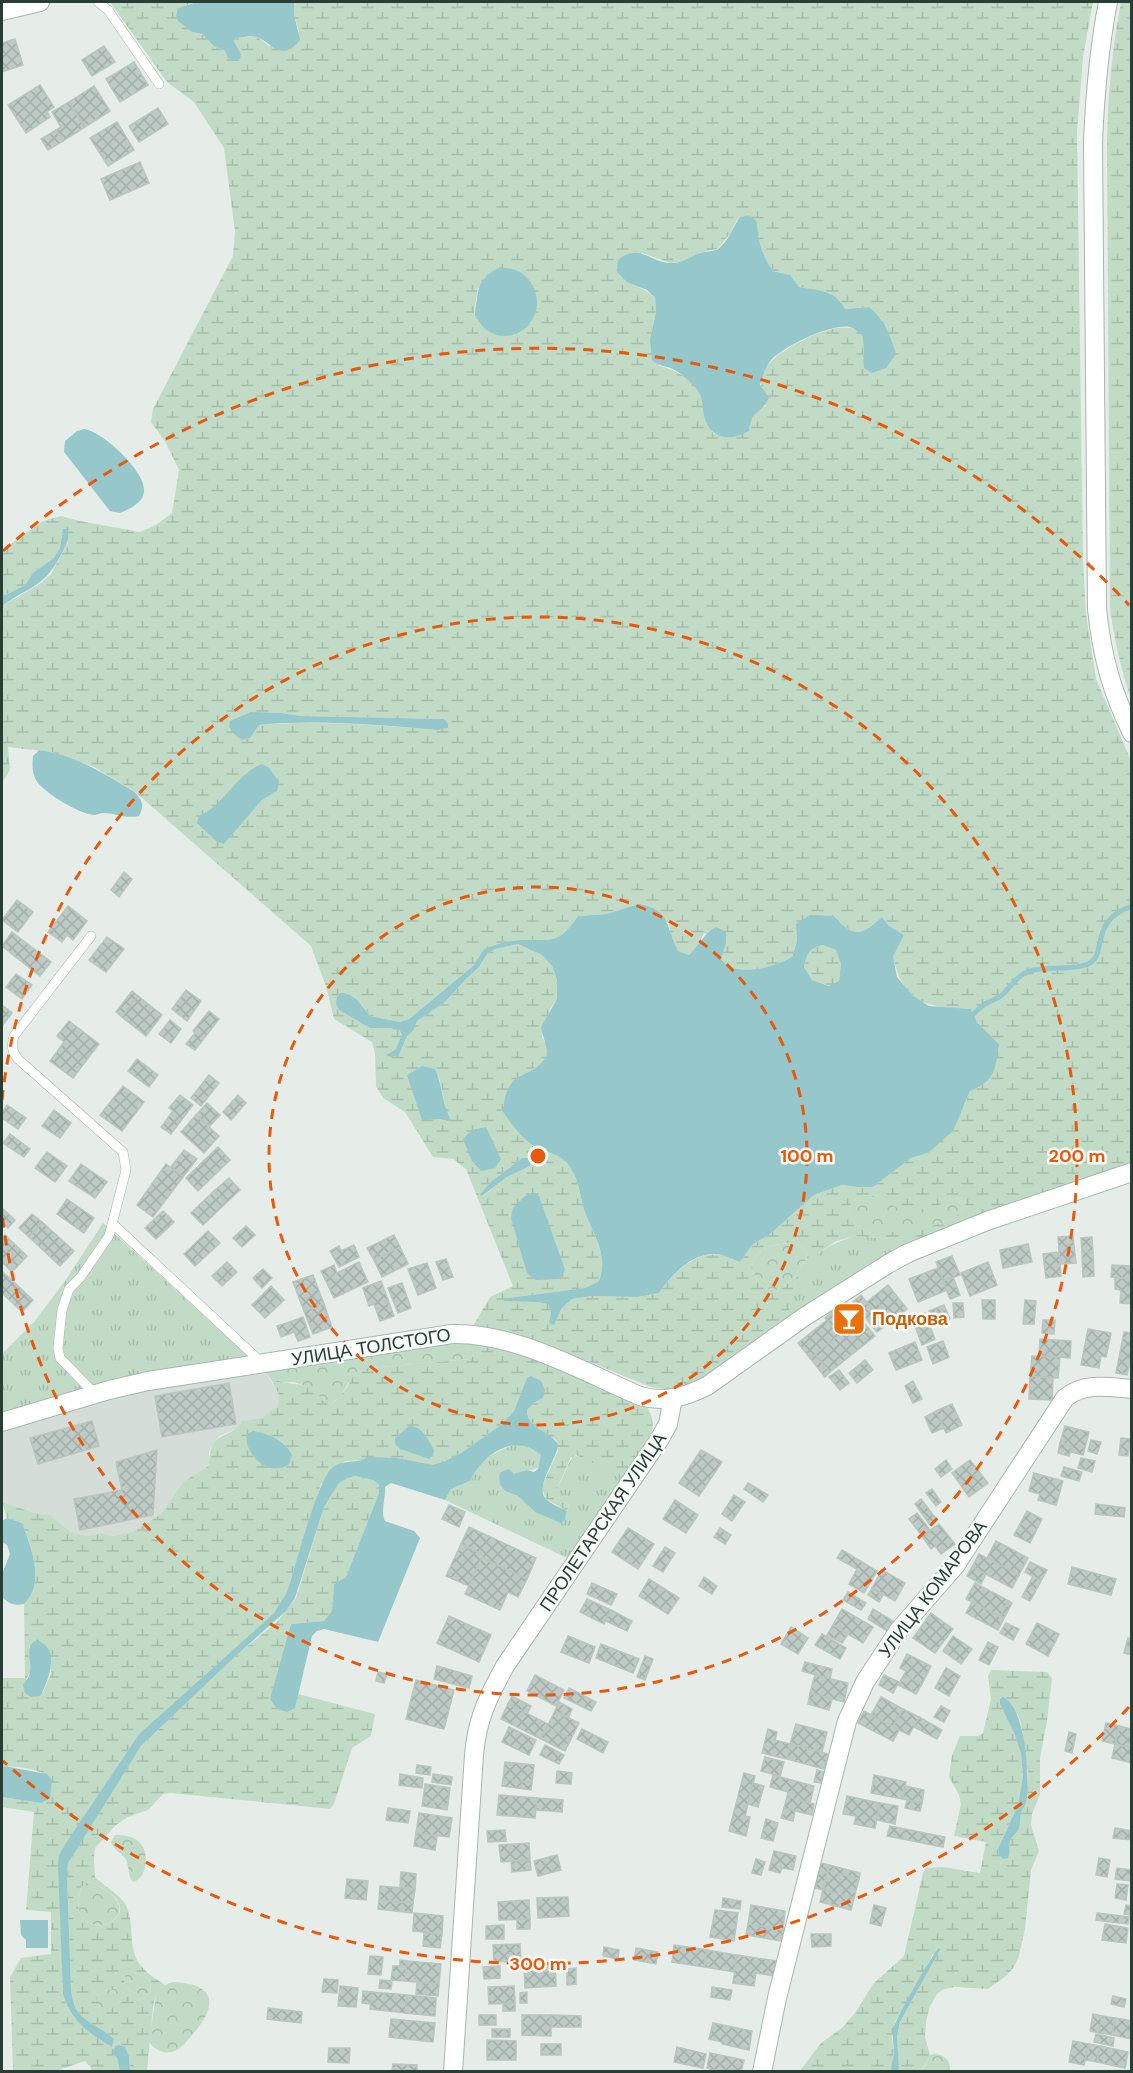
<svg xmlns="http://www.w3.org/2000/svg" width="1133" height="2073" font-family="'DM Sans',sans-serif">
	<defs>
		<pattern id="grass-tufts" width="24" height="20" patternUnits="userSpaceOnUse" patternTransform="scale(1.5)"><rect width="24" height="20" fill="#c1dbc6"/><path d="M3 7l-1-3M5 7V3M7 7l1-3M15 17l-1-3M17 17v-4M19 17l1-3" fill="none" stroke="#a6bdab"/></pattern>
		<pattern id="forest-crowns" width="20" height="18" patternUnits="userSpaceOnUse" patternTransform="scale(1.5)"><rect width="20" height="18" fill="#c1dbc6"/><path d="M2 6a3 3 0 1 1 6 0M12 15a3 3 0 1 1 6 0" fill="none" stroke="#a6bdab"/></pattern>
		<pattern id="wetland-marsh" width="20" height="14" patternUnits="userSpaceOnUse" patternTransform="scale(1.5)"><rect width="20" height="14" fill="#c1dbc6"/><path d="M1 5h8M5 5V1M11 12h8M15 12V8" fill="none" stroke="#a6bdab"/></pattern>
		<pattern id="building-cross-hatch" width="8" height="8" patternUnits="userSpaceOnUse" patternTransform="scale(1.5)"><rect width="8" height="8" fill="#becac5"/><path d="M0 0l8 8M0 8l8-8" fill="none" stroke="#a3aeaa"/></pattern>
	</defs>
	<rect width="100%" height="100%" fill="#e6ede9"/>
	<polygon fill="#d4ddd8" points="265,1371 279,1395 277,1407 261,1418 242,1421 238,1428 219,1436 209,1451 209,1466 184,1481 161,1514 135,1531 113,1536 101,1533 88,1536 72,1533 50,1515 35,1513 2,1502 2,1431 38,1418 146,1389"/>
	<g fill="url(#grass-tufts)">
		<polygon points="103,1223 250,1358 2,1415 2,1354 34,1322 65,1281"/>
		<path d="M856 1236 917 1241 787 1320C790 1309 790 1294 795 1283 807 1257 829 1243 856 1236Z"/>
		<path d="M517 1444 534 1449 541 1455C541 1471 537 1468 525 1471 521 1472 518 1474 514 1474L505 1491 518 1496 535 1512 565 1519 569 1505 555 1497 556 1491 573 1455 628 1471 569 1559 445 1500 451 1489 470 1481C482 1458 493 1452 517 1444Z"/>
	</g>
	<g fill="url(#forest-crowns)">
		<path d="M875 1195 893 1205 927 1211C938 1205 950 1196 963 1199L966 1206C963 1209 960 1213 956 1216 937 1229 887 1237 865 1230 849 1226 843 1201 861 1196 866 1195 871 1196 875 1195Z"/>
		<path d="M790 1243 799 1245 806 1250 807 1259C801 1266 790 1283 783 1288 761 1302 724 1247 790 1243Z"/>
		<polygon points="463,1342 472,1349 474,1354 471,1359 369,1368 349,1382 340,1397 332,1403 325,1404 320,1400 316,1390 294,1382 281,1383 272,1381 265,1371 429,1345"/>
		<path d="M115 1835C123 1835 132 1836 138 1841 150 1850 148 1877 134 1882L131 1880C128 1873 129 1864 125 1858 120 1852 114 1850 111 1842Z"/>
		<path d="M88 1882C158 1908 92 1946 79 1911 77 1903 80 1894 81 1887Z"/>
		<polygon points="134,1972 149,1979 151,1986 150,1992 141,1995 130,1991 124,1986 125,1975 128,1973"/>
		<path d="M172 1982C214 1983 220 2003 193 2034 188 2040 180 2050 172 2052 162 2054 153 2049 149 2041L156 1995 165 1985Z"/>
		<path d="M117 1988 122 1991 123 1996C118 2006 112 2011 101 2010L97 2005V1997L103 1991Z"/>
		<path d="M934 2054C944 2054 951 2061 950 2071L922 2072 930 2055Z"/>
	</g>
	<g fill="url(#wetland-marsh)" fill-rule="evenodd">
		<path d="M110 2H197L188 4 192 32C208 34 205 40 217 47 224 52 232 53 241 54L234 41 237 38 256 36 269 46 299 32 294 14V2H1093L1083 57 1077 132 1083 561 1086 614 1096 679 1131 761V1164L917 1241 856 1236 836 1241 820 1252 804 1269 794 1285 787 1320 698 1383 673 1390 651 1387 536 1340 473 1326 490 1297 513 1286 466 1169 453 1159 433 1157 405 1112 383 1098 376 1086 375 1054 372 1042 334 1019 326 986 311 946 134 791 94 767 51 752 8 747 10 770 2 783V606L41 583 51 574 68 542 63 529 60 548 53 559 34 572 25 585 2 597V550L43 521 61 516 80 521 140 532 156 525 172 513 179 470 166 443 151 422 153 409 233 256 235 232 224 148 194 102 167 82ZM738 218 757 222C758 241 762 255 773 271L790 275 799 287 830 293 845 309 869 307 864 367C862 356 865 346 862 334 858 332 854 328 850 328 829 323 774 351 764 370 758 382 762 394 766 406 754 412 751 418 749 431L714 434C705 420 707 418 704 403 700 384 677 369 659 366L650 339 656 312 655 298C642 286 630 286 617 272L642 253 670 263 686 261 699 253 717 249 730 234ZM478 287 515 336 474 313ZM251 712 281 713 301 716 444 719 448 723V728L438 730C379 725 317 720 259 725L250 738 242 740ZM277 791 262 800 224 844 199 816ZM639 905 669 923 671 938 677 951 689 955 696 949 704 933 726 943 721 959 727 967C752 973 771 968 792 957L797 941 796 924 834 916C854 939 862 935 882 917L889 926 904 935 893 957C904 1005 927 1007 971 1009L977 1022 999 1044 970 1091 965 1104 928 1153 911 1158 873 1187H858L842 1185 814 1195 770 1234 752 1245 740 1262C734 1260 728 1257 722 1255 695 1250 672 1274 659 1293L638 1297 591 1296 572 1299 561 1309 551 1313 548 1304 537 1302 504 1301 508 1298 585 1288 599 1281C610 1252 590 1231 583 1206 579 1190 578 1176 567 1163 558 1154 549 1153 538 1148 523 1141 513 1126 503 1112L533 1069 542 1064 548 1054 547 1046 542 1037 550 1009 557 999V980L552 966 542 955 518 944 495 949 487 954 479 967 465 980 445 1002 417 1021 413 1031 407 1036 399 1055 395 1050 402 1035 400 1031 390 1028H370L339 1010 361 1004 370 1016 400 1022 409 1019 473 966 484 949C496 945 508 940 521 940 553 938 558 947 578 916L607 914ZM422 1066 439 1077 447 1114 451 1122 439 1119 407 1075ZM522 1158 530 1166 507 1177 483 1196 479 1195 492 1181ZM875 1195C890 1204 910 1218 928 1211 940 1206 948 1196 963 1199L966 1206C963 1209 960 1213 956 1216 937 1229 887 1236 865 1230 849 1226 843 1201 861 1196 865 1195 871 1196 875 1195ZM790 1243 799 1245 806 1250 807 1259C801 1266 790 1283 783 1288 761 1302 724 1247 790 1243Z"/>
		<path d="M1121 2H1132L1131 699C1121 669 1114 640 1110 608L1107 142C1108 94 1112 48 1121 2Z"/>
		<path d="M823 945 836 950 841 965 839 982 829 986 812 980 804 967C807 954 809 948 823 945Z"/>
		<path d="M463 1342 502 1348 532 1358 647 1407C663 1433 642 1450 628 1471H610L576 1455 571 1457 556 1491V1497L569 1505 567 1511 546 1499 542 1489 544 1482 558 1451 556 1440C544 1432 527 1425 527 1410L534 1403 543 1398 527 1379 514 1411 501 1425 461 1453 443 1462 433 1466 397 1458 345 1461 321 1484 287 1592 274 1613 139 1734 59 1855 63 1994C71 2024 88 2029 112 2047L114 2039C103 2028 83 2022 76 2009 73 2003 72 1996 71 1990L67 1875 68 1862 141 1746 239 1653 277 1622 296 1598 324 1507 339 1483 347 1477 355 1476 373 1480 379 1485V1493L346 1577 334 1584 332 1611 325 1621 290 1624 295 1707 298 1694 375 1714 371 1736 352 1748 334 1804 330 1809 171 1793 163 1794 148 1810 128 1817 116 1825 95 1848 94 1859 95 1877C104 1886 116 1892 124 1902 137 1921 125 1950 143 1968 149 1975 158 1980 165 1985L156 1995 153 2007 147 2071H130L129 2056 125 2047 117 2058 120 2071H91V2068L85 2061 56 2071H13L10 1977 21 1958 51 1954V1912L26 1910 34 1812 2 1807V1797L41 1803 52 1780C42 1768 19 1767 4 1766L2 1769V1678H25L24 1604C46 1583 31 1546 22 1523L7 1518 2 1502 35 1513 50 1515 72 1533 88 1536 101 1533 113 1536 135 1531 161 1514 184 1481 209 1466C210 1427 230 1442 242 1421L261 1418 277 1407 279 1395 272 1381C288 1385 299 1382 316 1389 330 1424 346 1387 356 1372L369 1368 471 1359 474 1354 472 1349ZM409 1426 433 1457 429 1459 400 1449 395 1438ZM29 1646 50 1652 51 1674 43 1692 26 1680 30 1672ZM88 1882C159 1907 92 1947 79 1911 77 1903 80 1894 81 1887ZM134 1972 149 1979 151 1986 150 1992 141 1995 130 1991 124 1986 125 1976 128 1973ZM117 1989 122 1991 123 1996C118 2005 112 2011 101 2010L97 2005V1997L103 1991Z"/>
		<path d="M991 1670 1047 1672 1052 1678 1047 1721 1040 1758V1794L1032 1814 1031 1825 1039 1851 1031 1870 1025 1929 1019 1956 1014 1967 1006 1976 988 1989 955 1987 944 1989 937 1994 930 2006 926 2022 925 2037 930 2055 922 2071H899L897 2037 900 2022 940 1950 932 1955 923 1975 895 2022 892 2038 894 2051 891 2071 799 2072 821 2043 843 2027 855 2013 873 1984 904 1956 923 1873 926 1868 943 1867 980 1873 986 1842 954 1836 961 1804 959 1795 949 1777 952 1755 960 1736H979L983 1733 991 1699 988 1676ZM1000 1704 1017 1714 1021 1723 1028 1771 1027 1799 1021 1812 1019 1828 1011 1837 1008 1857 1003 1859 998 1849 1018 1805 1023 1776 1021 1754 1015 1735Z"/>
	</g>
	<g fill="#95c7cb" fill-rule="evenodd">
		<path d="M197 2H294V14L300 40C282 63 272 43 257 37 251 35 244 37 237 38L234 41 241 54 240 59 234 61 228 58 225 51 214 46 202 34 192 32 178 21 176 16 178 8Z"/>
		<path d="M749 215 757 222C758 241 762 255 773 271L790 275 799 287C819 291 834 289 845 309L869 307C885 320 890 335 896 354L886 368 872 373 864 368C862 356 865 346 862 335 858 332 854 328 850 327 832 323 785 346 772 359 765 367 763 375 760 385L769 398C762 414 752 408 749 431 734 440 714 441 706 422 701 409 705 398 695 387 688 380 681 373 673 369 664 365 660 367 652 360L650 339 656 312 655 298 647 290 627 282 617 272 618 260C639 243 648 261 669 263 682 264 689 257 700 253 705 251 713 252 718 249 727 243 733 228 739 218Z"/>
		<path d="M500 267C506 268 513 269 518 271 533 278 541 299 535 314 525 340 492 344 478 320 476 317 474 315 475 312 475 307 477 303 477 298 479 281 486 275 500 267Z"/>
		<path d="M84 429C102 431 147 472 144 492 143 503 129 509 120 513L110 511 64 452 65 441 77 431Z"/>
		<path d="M63 529H67C70 537 67 544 63 551 44 589 32 584 2 606V597L25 585 34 572 53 559 60 548Z"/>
		<path d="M251 712 281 713 301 716 444 719 448 723V728L438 730C379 725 317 719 259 725L250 738 242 740 235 735 229 727 230 721Z"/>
		<path d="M39 750C74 755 104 773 133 791 142 798 145 806 139 816 123 819 117 813 103 813 100 813 97 815 94 815 79 814 47 794 38 783 32 775 32 765 33 756Z"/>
		<path d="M262 764 269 768 279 782 277 791 262 800 224 844 216 841 197 823 199 816C225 805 236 774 262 764Z"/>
		<path d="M639 904C672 910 665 927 678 951L689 955C700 945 702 935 716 927L726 932V943L721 959 728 967C751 973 771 968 792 957L797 941 796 924 810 915 834 916C854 939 862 935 882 917L889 926 904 935 893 957 897 977 912 995 929 1006 971 1009 977 1022 999 1044C995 1070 996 1080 970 1091L953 1131 928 1153 911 1158 873 1187H858L842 1185 814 1195 770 1234 752 1245 740 1262C734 1260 728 1257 722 1255 695 1249 672 1274 659 1293L638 1297 591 1296 572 1299 561 1309 554 1325 549 1323 551 1313 548 1304 537 1302 503 1301 508 1298 585 1288 599 1281C610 1252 590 1231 583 1206 579 1190 578 1176 567 1163 558 1154 549 1153 538 1148 523 1141 513 1126 503 1112 507 1064 530 1084 548 1054L541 1027 557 999V980L552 966 542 955 518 944 495 949 487 954 479 967 465 980 445 1002 417 1021 413 1031 407 1036 399 1055 391 1057 386 1055 395 1050 402 1035 400 1031 390 1028H370L339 1010 336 1003 337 997 342 993C355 994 363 1007 370 1016L400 1022 409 1019 473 966 484 949C495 945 508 940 521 940 553 938 557 947 578 916L607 914ZM823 945 836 950 841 965 839 981 829 986 812 980 804 967C807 954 809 948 823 945Z"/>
		<path d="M422 1066 435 1069C443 1086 442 1106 452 1122L439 1119 422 1120 407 1075Z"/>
		<polygon points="486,1127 501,1159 495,1168 481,1171 472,1161 463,1139 472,1130"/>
		<polygon points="522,1158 527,1158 531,1162 530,1166 507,1177 482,1196 479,1195 492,1181"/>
		<polygon points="533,1193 539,1196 565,1270 560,1279 536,1280 527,1273 511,1218 513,1208 525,1196"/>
		<path d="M531 1376 541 1381 545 1390 543 1398 534 1403 527 1410C527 1430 551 1430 558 1445 557 1459 534 1488 546 1499 551 1504 561 1508 567 1511L565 1519 561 1523 535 1512 518 1496 505 1491 500 1484 499 1476 501 1472 509 1469 514 1474 527 1470 534 1472 538 1469 541 1455C513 1432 484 1454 470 1481L451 1489 445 1500 391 1483 385 1487C386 1498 380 1511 385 1521L414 1531 420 1538 378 1642 324 1629 317 1631 312 1636 295 1708 287 1712 277 1709 270 1699 291 1624 324 1621 332 1611 334 1584 346 1577 379 1493V1485L373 1480 355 1476 347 1478 339 1483 324 1507 295 1598 286 1611 239 1653 141 1746 68 1863 67 1875 71 1990C72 1996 73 2003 76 2009 83 2022 103 2028 114 2039L112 2047C88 2032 71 2022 63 1994L58 1865 59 1855 66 1843 139 1734 274 1613 287 1592C295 1569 317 1481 332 1468 344 1458 357 1465 367 1457L397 1458 433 1465 443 1462 461 1453 501 1425 514 1411 527 1378Z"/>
		<path d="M409 1426C423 1426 428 1440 434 1450L433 1456 429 1459 400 1449 395 1444V1438Z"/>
		<path d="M253 1431C267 1433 286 1441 292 1455L289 1464C286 1466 283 1468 280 1468 263 1472 243 1450 247 1434Z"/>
		<path d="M7 1518 22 1523C31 1547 46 1583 24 1604 15 1606 8 1604 2 1596V1574L10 1554 7 1545 2 1542V1521Z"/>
		<path d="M38 1640C42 1643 46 1645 49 1650 55 1663 47 1684 40 1696L31 1697 25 1693 23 1685C26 1680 30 1677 30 1671 32 1660 23 1644 38 1640Z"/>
		<path d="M1003 1697C1026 1708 1029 1774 1027 1797 1027 1804 1022 1808 1021 1814 1020 1819 1020 1824 1019 1828 1017 1833 1013 1835 1011 1839 1008 1845 1011 1851 1008 1858L1003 1859 999 1854 998 1849 1018 1805 1023 1776 1021 1754 1015 1735 1000 1704V1699Z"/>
		<polygon points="4,1766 47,1774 52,1780 50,1798 41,1803 2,1797 2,1769"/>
		<polygon points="20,1920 48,1920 48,1948 26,1948 26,1940 21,1935"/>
		<path d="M939 1948 940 1950 900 2022 897 2037 899 2071H891C891 2065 893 2059 894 2053 894 2045 892 2037 893 2029 895 2021 933 1952 939 1948Z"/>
		<polygon points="119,2045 125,2047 129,2056 130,2071 120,2071 117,2058 112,2052 116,2046"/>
	</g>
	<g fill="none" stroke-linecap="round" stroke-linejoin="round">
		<path stroke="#95c7cb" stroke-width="5" d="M968 1019C974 1014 979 1008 985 1004 991 1001 997 999 1002 995 1012 986 1018 973 1034 970 1049 967 1075 970 1088 964 1109 954 1087 922 1132 906"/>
	</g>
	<g fill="url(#building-cross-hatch)" stroke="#b9c6bf" stroke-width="1.5">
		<polygon points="15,39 23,65 2,72 2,43"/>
		<polygon points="104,46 115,62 92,76 82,60"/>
		<polygon points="134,62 148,85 120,102 106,79"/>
		<polygon points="40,85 54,107 47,112 50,117 26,133 8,105"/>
		<polygon points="94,86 110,111 85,127 69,102"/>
		<polygon points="69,102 85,127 63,141 56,130 61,127 52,112"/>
		<polygon points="158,108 168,124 139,142 129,126"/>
		<polygon points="117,122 134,150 108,166 90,138"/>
		<polygon points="56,130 63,141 48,150 41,139"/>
		<polygon points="140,162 149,183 110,200 101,179"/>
		<polygon points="124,872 132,879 119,897 111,890"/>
		<polygon points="17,900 33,912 18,932 2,920"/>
		<polygon points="68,906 87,921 73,940 67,935 62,942 48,932"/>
		<polygon points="12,932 51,962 40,976 2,946"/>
		<polygon points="107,937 124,949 106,972 89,960"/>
		<polygon points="16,974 32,985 22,999 6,987"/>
		<polygon points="186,990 201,1001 187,1021 172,1009"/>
		<polygon points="132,991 138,996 122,1017 116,1012"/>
		<polygon points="138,996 162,1015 146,1036 122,1017"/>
		<polygon points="2,1005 12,1013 2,1026"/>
		<polygon points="209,1011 219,1019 195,1050 186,1044 195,1033 193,1031"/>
		<polygon points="170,1020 181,1029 171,1043 159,1034"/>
		<polygon points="69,1021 99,1044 73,1078 50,1061 64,1042 57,1036"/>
		<polygon points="137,1059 158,1075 149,1087 128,1071"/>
		<polygon points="209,1075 219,1083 201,1106 191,1098"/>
		<polygon points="123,1086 144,1102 122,1131 100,1115"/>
		<polygon points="180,1095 193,1105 171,1134 161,1127 173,1111 169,1108"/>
		<polygon points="238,1095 246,1103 231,1120 223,1112"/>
		<polygon points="207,1103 220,1115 209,1127 196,1115"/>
		<polygon points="7,1105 26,1118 18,1129 2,1118 2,1113"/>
		<polygon points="54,1110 71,1123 60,1138 42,1126"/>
		<polygon points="196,1115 219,1136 204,1153 181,1132"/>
		<polygon points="10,1134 30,1149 24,1157 3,1143"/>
		<polygon points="218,1147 230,1160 198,1191 186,1178"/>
		<polygon points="184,1150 197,1159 183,1177 171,1167"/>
		<polygon points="47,1152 67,1166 55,1182 35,1168"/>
		<polygon points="81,1164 107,1182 95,1198 69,1181"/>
		<polygon points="166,1164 183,1177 153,1217 137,1205"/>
		<polygon points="229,1178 240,1190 226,1203 214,1191"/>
		<polygon points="214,1191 226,1203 203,1225 191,1213"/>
		<polygon points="67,1199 94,1218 84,1233 57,1214"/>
		<polygon points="2,1208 15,1220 8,1228 2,1222"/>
		<polygon points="163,1211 174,1222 156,1239 145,1228"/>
		<polygon points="32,1214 42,1222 29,1237 19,1228"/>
		<polygon points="42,1222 74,1251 60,1266 29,1237"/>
		<polygon points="246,1226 255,1235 242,1247 233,1238"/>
		<polygon points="208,1231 220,1243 195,1266 184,1254"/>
		<polygon points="5,1235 27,1256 12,1272 2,1262 2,1239"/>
		<polygon points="394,1235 400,1247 374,1260 367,1248"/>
		<polygon points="1073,1236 1076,1263 1060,1264 1058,1237"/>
		<polygon points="1092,1237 1093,1252 1082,1252 1081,1238"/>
		<polygon points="1028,1244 1032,1262 1003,1268 1000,1250"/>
		<polygon points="354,1245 359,1257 339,1267 330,1251 339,1246 341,1251"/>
		<polygon points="400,1247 408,1264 382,1277 374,1260"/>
		<polygon points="1059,1252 1061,1276 1046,1278 1043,1254"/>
		<polygon points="1082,1252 1093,1252 1094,1276 1083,1277"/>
		<polygon points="952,1256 960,1275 943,1281 936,1262"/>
		<polygon points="446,1259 453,1277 443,1280 436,1262"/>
		<polygon points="227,1262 237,1272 222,1286 212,1276"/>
		<polygon points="359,1262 368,1282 334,1298 325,1279"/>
		<polygon points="988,1262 997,1285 970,1296 961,1273"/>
		<polygon points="427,1263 436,1288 418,1295 408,1269"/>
		<polygon points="334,1265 337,1273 325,1279 321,1271"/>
		<polygon points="1112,1265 1132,1266 1132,1279 1111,1277"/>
		<polygon points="938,1268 947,1290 918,1302 909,1279"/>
		<polygon points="263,1269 272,1278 262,1288 253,1278"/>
		<polygon points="2,1271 33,1300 22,1312 2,1293"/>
		<polygon points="313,1275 324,1304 304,1311 293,1282"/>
		<polygon points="953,1277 960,1295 950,1299 943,1281"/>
		<polygon points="1115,1278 1132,1279 1132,1304 1120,1303 1121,1290 1115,1289"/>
		<polygon points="381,1281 394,1316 380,1321 374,1304 369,1306 363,1288"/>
		<polygon points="402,1283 411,1308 398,1313 388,1288"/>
		<polygon points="888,1285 907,1309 892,1321 873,1297"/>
		<polygon points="271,1286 284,1300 265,1318 252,1305"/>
		<polygon points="861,1295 872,1309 864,1316 853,1302"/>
		<polygon points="873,1297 892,1321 877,1332 864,1316 872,1309 867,1302"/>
		<polygon points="982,1300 995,1300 995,1319 983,1319"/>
		<polygon points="1025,1300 1036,1301 1034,1324 1023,1324"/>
		<polygon points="846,1301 860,1318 847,1329 833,1311"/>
		<polygon points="953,1303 963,1303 964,1317 954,1318"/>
		<polygon points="324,1304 332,1327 313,1334 304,1311"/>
		<polygon points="944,1305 950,1319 934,1325 929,1311"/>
		<polygon points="833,1311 847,1329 839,1335 825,1318"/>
		<polygon points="925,1313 935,1339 922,1345 912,1318"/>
		<polygon points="303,1317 310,1337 298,1341 290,1322"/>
		<polygon points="860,1318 875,1336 830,1372 815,1354"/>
		<polygon points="827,1320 839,1335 810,1358 798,1343"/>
		<polygon points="1043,1320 1055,1320 1054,1334 1042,1333"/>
		<polygon points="290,1322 294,1332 281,1337 277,1326"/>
		<polygon points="1088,1329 1111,1333 1106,1357 1101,1356 1099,1368 1081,1365"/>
		<polygon points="1124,1332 1132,1333 1132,1354 1127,1375 1116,1373"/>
		<polygon points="1040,1339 1071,1341 1070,1358 1039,1356"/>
		<polygon points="943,1341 949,1357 933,1364 927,1347"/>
		<polygon points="915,1342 922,1360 896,1370 889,1353"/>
		<polygon points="815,1354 830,1372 825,1377 810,1358"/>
		<polygon points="1032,1356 1060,1357 1058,1378 1030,1376"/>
		<polygon points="865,1360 873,1370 857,1383 849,1373"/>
		<polygon points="839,1370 849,1383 840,1390 829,1377"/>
		<polygon points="1030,1376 1053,1378 1052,1400 1029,1399"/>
		<polygon points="913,1381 922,1399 913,1403 905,1386"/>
		<polygon points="229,1383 236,1424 162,1437 155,1396"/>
		<polygon points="952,1404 962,1425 946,1433 936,1411"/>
		<polygon points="936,1411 944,1428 932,1433 925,1417"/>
		<polygon points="92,1421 99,1446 38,1464 30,1438"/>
		<polygon points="1065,1426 1089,1432 1083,1455 1071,1452 1072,1447 1060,1443"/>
		<polygon points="1121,1438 1130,1439 1128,1456 1119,1455"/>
		<polygon points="1091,1440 1101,1442 1097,1454 1088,1451"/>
		<polygon points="1060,1443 1072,1447 1069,1456 1058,1453"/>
		<polygon points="157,1450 153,1515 80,1530 74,1499 122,1490 116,1462"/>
		<polygon points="701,1450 722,1462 699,1496 679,1483"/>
		<polygon points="1081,1458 1095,1461 1092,1472 1078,1468"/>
		<polygon points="946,1460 952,1469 941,1477 935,1469"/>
		<polygon points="970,1460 988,1483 969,1497 952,1473"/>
		<polygon points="1064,1467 1082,1472 1079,1481 1061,1476"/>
		<polygon points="1034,1473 1063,1481 1056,1505 1038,1500 1040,1494 1029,1491"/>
		<polygon points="748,1483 768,1495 763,1502 744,1489"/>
		<polygon points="932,1489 941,1502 936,1506 926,1493"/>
		<polygon points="734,1495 745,1502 732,1521 722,1514"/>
		<polygon points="921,1499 937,1520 930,1525 915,1504"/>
		<polygon points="675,1500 698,1515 686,1533 663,1519"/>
		<polygon points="1096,1504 1125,1508 1124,1517 1095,1514"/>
		<polygon points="449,1505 465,1512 459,1527 442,1519"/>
		<polygon points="1027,1511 1042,1519 1030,1543 1014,1535"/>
		<polygon points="917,1513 930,1530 922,1536 909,1519"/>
		<polygon points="939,1524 955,1544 941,1554 935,1546 931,1549 922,1536"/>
		<polygon points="469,1527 536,1558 527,1579 482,1558 483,1555 461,1544"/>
		<polygon points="628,1528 654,1544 638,1569 612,1552"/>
		<polygon points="720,1528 731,1535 725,1544 714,1537"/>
		<polygon points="996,1541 1028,1558 1019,1575 987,1558"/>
		<polygon points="461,1544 483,1555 469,1586 446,1576"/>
		<polygon points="665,1547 675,1553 663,1572 653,1566"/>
		<polygon points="842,1550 877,1571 864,1593 849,1584 857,1569 837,1558"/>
		<polygon points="979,1554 1019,1575 1012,1588 972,1567"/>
		<polygon points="482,1558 527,1579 518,1597 508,1592 500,1610 465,1594"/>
		<polygon points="1030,1562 1047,1570 1041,1581 1025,1572"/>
		<polygon points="972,1567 986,1574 981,1584 967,1576"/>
		<polygon points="1072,1567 1116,1579 1111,1595 1068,1584"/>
		<polygon points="882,1570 905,1583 895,1601 872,1588"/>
		<polygon points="1033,1576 1041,1581 1030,1601 1022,1597"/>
		<polygon points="704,1577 717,1586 712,1594 699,1586"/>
		<polygon points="649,1579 679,1598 668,1614 639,1596"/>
		<polygon points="592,1583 617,1594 611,1605 587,1594"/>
		<polygon points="975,1583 1009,1601 1000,1617 966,1599"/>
		<polygon points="872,1588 883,1595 879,1602 868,1595"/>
		<polygon points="848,1592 866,1603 861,1610 843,1600"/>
		<polygon points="587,1599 611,1610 604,1624 580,1612"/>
		<polygon points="1009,1601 1012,1603 998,1630 966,1613 972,1602 1000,1617"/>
		<polygon points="842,1609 873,1627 863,1643 833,1625"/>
		<polygon points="873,1609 893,1621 887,1631 868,1619"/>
		<polygon points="611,1610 632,1621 627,1631 606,1621"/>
		<polygon points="931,1613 953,1629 935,1653 913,1638"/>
		<polygon points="449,1616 491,1635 479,1662 437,1643"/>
		<polygon points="1006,1623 1019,1629 1013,1640 1000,1633"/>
		<polygon points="1037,1623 1059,1634 1048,1656 1026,1644"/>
		<polygon points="833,1625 848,1634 842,1643 827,1635"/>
		<polygon points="791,1627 808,1638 798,1654 781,1644"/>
		<polygon points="822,1634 846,1648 840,1659 815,1645"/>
		<polygon points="568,1636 595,1647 589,1663 561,1652"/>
		<polygon points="953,1636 972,1649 961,1664 943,1651"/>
		<polygon points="1128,1638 1132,1639 1132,1655 1124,1653"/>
		<polygon points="988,1642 998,1647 989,1665 979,1660"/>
		<polygon points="601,1644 639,1659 633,1673 596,1658"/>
		<polygon points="907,1654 931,1666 922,1684 904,1675 906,1671 900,1668"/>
		<polygon points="645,1656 653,1659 645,1680 637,1677"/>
		<polygon points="805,1662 832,1669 830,1679 802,1671"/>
		<polygon points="437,1666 472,1676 469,1688 434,1679"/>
		<polygon points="946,1668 960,1676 949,1696 935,1688"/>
		<polygon points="378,1672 387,1674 384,1683 376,1681"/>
		<polygon points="535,1675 564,1690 556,1706 527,1691"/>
		<polygon points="815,1675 848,1683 844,1702 810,1693"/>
		<polygon points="884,1675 899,1682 893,1693 879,1685"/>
		<polygon points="904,1675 922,1684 916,1694 898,1685"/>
		<polygon points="416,1680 454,1690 444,1729 406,1719"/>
		<polygon points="569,1688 596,1702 591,1711 564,1698"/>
		<polygon points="810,1693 832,1699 829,1710 808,1704"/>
		<polygon points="512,1696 531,1706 527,1714 508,1704"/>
		<polygon points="881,1697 903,1709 893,1727 871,1715"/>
		<polygon points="559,1702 572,1709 568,1718 555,1711"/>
		<polygon points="508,1704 548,1724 541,1739 501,1719"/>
		<polygon points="941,1706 950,1711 944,1722 934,1717"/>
		<polygon points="903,1709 919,1717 909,1735 893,1727"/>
		<polygon points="555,1711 579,1723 571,1739 547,1727"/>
		<polygon points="864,1711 899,1730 893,1741 858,1723"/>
		<polygon points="919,1717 942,1730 937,1739 914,1727"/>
		<polygon points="1106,1723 1119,1726 1115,1744 1102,1741"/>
		<polygon points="796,1724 827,1732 822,1752 790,1744"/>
		<polygon points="1119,1726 1132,1729 1132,1748 1115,1744"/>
		<polygon points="509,1727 536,1740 529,1755 502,1742"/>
		<polygon points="547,1727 571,1739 565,1751 541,1739"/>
		<polygon points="582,1729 608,1742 603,1753 577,1739"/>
		<polygon points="768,1729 777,1732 775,1740 790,1744 787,1759 762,1753"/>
		<polygon points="1069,1732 1076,1734 1072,1753 1065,1751"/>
		<polygon points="790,1744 828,1754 824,1769 787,1759"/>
		<polygon points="1115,1744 1132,1748 1132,1763 1112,1758"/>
		<polygon points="545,1745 564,1755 559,1764 540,1755"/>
		<polygon points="765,1757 784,1762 780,1776 761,1771"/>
		<polygon points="505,1762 534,1765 532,1783 503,1779"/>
		<polygon points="417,1765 431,1767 430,1775 416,1773"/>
		<polygon points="817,1770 824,1772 821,1783 814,1782"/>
		<polygon points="557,1771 572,1773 571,1784 556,1783"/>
		<polygon points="744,1773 755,1776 745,1816 750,1817 746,1836 729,1831"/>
		<polygon points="400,1774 423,1778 422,1788 399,1785"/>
		<polygon points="433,1774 452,1777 451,1785 432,1782"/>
		<polygon points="773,1775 814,1786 810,1803 787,1797 788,1792 770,1787"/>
		<polygon points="874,1775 906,1782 903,1799 871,1793"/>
		<polygon points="503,1779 532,1783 531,1790 502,1786"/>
		<polygon points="753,1783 764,1786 758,1807 748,1804"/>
		<polygon points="425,1784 450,1788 448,1804 423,1800"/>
		<polygon points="905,1786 924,1790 922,1803 903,1799"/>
		<polygon points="499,1795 537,1798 535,1818 497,1815"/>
		<polygon points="847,1796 880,1803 875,1828 854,1824 856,1816 843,1814"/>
		<polygon points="787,1797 814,1804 812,1815 784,1808"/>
		<polygon points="537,1798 563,1800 562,1812 536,1810"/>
		<polygon points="423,1800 448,1804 447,1810 422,1806"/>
		<polygon points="907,1800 922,1803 920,1811 905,1808"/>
		<polygon points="880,1803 898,1806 895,1824 877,1820"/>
		<polygon points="388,1808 410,1811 408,1823 386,1820"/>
		<polygon points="784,1808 795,1811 793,1821 781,1818"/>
		<polygon points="419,1813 452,1818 449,1837 416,1833"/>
		<polygon points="766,1819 778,1823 773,1841 761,1838"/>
		<polygon points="890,1826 945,1837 943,1847 887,1836"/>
		<polygon points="1115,1828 1132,1831 1132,1840 1113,1838"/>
		<polygon points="505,1830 506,1841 488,1842 487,1831"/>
		<polygon points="416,1833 437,1836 435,1850 414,1846"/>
		<polygon points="529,1843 530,1860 501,1862 499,1845"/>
		<polygon points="774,1851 796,1856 793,1870 782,1868 780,1873 769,1870"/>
		<polygon points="557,1855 561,1870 538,1876 534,1861"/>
		<polygon points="1099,1858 1110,1860 1107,1877 1096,1875"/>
		<polygon points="756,1859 765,1862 761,1875 752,1873"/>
		<polygon points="530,1860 531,1870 512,1872 511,1861"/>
		<polygon points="821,1863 829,1865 823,1890 815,1888"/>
		<polygon points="829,1865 860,1873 859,1879 828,1871"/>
		<polygon points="1132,1866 1132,1881 1115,1879 1117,1868 1131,1870"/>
		<polygon points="828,1871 859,1879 854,1898 823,1890"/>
		<polygon points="401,1872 416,1874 415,1889 400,1888"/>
		<polygon points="347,1879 368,1881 366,1900 345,1898"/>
		<polygon points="1117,1884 1128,1885 1126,1900 1115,1898"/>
		<polygon points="380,1886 415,1889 413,1903 379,1900"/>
		<polygon points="823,1890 854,1898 851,1910 820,1902"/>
		<polygon points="568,1897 569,1916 538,1918 537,1898"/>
		<polygon points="723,1898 741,1901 740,1909 722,1907"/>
		<polygon points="379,1900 413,1903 412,1913 378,1909"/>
		<polygon points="529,1900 530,1919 499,1920 498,1902"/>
		<polygon points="751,1905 785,1911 783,1930 748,1924"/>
		<polygon points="874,1905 886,1908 881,1926 870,1923"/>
		<polygon points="1126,1905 1132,1906 1132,1915 1124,1914"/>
		<polygon points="715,1910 738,1913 734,1941 710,1937"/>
		<polygon points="414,1913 443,1916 442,1934 413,1931"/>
		<polygon points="1097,1913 1129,1917 1128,1924 1096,1920"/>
		<rect x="517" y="1919" width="13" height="10"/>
		<polygon points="748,1924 783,1930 781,1941 746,1935"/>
		<polygon points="1105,1924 1128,1928 1126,1943 1102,1940"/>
		<polygon points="504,1925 504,1939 486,1939 486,1926"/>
		<polygon points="424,1933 442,1934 440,1948 423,1946"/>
		<polygon points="811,1934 831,1934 831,1946 812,1947"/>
		<polygon points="520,1944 521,1961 494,1962 493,1945"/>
		<polygon points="674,1945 707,1950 704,1967 672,1962"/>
		<polygon points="604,1947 619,1950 618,1959 603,1956"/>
		<polygon points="636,1948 658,1952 656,1964 634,1960"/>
		<polygon points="707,1950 737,1955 734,1972 704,1967"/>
		<polygon points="737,1955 776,1961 774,1976 756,1973 754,1986 733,1983"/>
		<polygon points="370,1956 383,1957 381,1975 368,1974"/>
		<polygon points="400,1960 407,1961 405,1981 391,1980 393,1966 400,1966"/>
		<polygon points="407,1961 441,1964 439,1984 405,1981"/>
		<polygon points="555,1963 556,1986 525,1988 524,1965"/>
		<polygon points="500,1966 500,1978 484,1979 483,1967"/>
		<polygon points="576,1968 576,1984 567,1985 567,1969"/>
		<polygon points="324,1979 338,1980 337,1993 322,1992"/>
		<polygon points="380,1980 392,1981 391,1989 379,1988"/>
		<polygon points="417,1982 439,1984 438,1996 416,1994"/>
		<polygon points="340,1986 358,1988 356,2007 338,2006"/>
		<polygon points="514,1986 515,2003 489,2004 488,1987"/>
		<polygon points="712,1987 732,1990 730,2000 711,1997"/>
		<polygon points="363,1991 372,1992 371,2004 362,2003"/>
		<polygon points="372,1992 407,1995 405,2013 370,2009"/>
		<polygon points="527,1992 527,2003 520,2003 520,1993"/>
		<polygon points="407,1995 436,1998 435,2016 405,2013"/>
		<polygon points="1113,1996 1126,1999 1124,2007 1111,2004"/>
		<polygon points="515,2003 515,2011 503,2011 503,2004"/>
		<polygon points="268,2008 302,2012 301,2023 267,2019"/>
		<polygon points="1093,2014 1102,2016 1099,2033 1090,2031"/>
		<rect x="479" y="2015" width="17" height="10"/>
		<polygon points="522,2015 551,2015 551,2036 522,2035"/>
		<polygon points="551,2015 581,2016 581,2027 551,2027"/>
		<polygon points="1102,2016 1115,2018 1112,2035 1099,2033"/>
		<polygon points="1115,2018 1132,2021 1132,2039 1112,2035"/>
		<polygon points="391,2019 435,2023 433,2042 389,2037"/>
		<polygon points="713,2023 752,2031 749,2050 722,2044 722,2042 709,2039"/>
		<rect x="492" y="2029" width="18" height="8"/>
		<polygon points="1096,2034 1114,2038 1113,2046 1094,2042"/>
		<polygon points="487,2040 516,2041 516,2060 487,2060"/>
		<polygon points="1073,2041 1089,2044 1084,2065 1069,2062"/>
		<rect x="541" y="2044" width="20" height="11"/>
		<polygon points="1089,2044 1100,2046 1097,2062 1085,2060"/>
		<polygon points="1100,2046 1128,2052 1125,2068 1097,2062"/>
		<polygon points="677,2047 706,2054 703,2068 674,2062"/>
		<polygon points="329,2048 350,2048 349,2063 328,2062"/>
		<polygon points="710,2053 744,2060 741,2072 719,2072 707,2068"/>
		<polygon points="393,2064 417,2065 417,2072 392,2071"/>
	</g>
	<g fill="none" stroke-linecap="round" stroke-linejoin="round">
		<g stroke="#a9b5af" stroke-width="10">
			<g id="lane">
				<polyline points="98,2 108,10 159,84"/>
				<path d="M91 936 14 1036C11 1046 12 1051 18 1059L123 1152 126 1170 109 1236 80 1278 69 1289 62 1310 58 1348 60 1358 95 1394"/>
				<polyline points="113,1224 261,1362"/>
			</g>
		</g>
		<g stroke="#a9b5af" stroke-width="20">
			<g id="street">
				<polyline points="2,11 40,2"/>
				<path d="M453 2072 474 1755C477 1719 488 1697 505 1666L659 1440 668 1424 673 1398"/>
				<path d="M762 2072 777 1998 847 1721 865 1682 899 1630 955 1566 1065 1398C1085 1382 1108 1387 1132 1389"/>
			</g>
		</g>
		<g stroke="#a5b7b0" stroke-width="20">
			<g id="secondary">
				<path d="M1108 2C1099 48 1095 95 1093 142L1097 609C1102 656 1111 690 1132 733"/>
				<path d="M2 1422 109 1390 148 1381 452 1334C514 1332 584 1372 640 1396 664 1403 685 1397 707 1386L804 1317 888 1264 908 1253 987 1221 1132 1172"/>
			</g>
		</g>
		<use href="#lane" stroke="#fff" stroke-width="9"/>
		<use href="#street" stroke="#fff" stroke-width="18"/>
		<use href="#secondary" stroke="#fff" stroke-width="18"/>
	</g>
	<g fill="none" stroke="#e8590c" stroke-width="3" stroke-dasharray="10 8">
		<circle cx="538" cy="1156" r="269"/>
		<path d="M2 1100A539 539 0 1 1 2 1212"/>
		<path d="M1129 1707A808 808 0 0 1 3 1761M3 551A808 808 0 0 1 1129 605"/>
	</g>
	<defs>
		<g id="bar-square" transform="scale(1.725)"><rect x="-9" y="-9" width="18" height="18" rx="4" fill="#e8710a" stroke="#f6faf8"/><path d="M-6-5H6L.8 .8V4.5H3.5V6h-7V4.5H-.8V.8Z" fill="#fff"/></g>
	</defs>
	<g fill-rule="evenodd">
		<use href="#bar-square" x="849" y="1319"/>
	</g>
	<g text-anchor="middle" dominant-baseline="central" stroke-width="5" stroke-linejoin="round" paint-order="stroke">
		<g font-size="18" font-weight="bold" fill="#c56008" stroke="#f6faf8" text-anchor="start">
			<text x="872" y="1319">Подкова</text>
		</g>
		<g font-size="18" fill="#273d35" stroke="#f6faf8">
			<text transform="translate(371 1347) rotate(-9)">УЛИЦА ТОЛСТОГО</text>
			<text transform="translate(603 1522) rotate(-56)">ПРОЛЕТАРСКАЯ УЛИЦА</text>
			<text transform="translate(933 1589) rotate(-53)">УЛИЦА КОМАРОВА</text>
		</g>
	</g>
	<circle cx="538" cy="1156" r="9" fill="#e8590c" stroke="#f6faf8" stroke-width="3"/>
	<g font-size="18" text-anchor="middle" font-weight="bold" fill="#e8590c" stroke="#f6faf8" stroke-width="5" stroke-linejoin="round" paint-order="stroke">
		<text x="807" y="1162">100 m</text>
		<text x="1077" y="1162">200 m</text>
		<text x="538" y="1970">300 m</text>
	</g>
	<rect width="1133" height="2073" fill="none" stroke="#273d35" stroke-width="6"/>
</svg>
